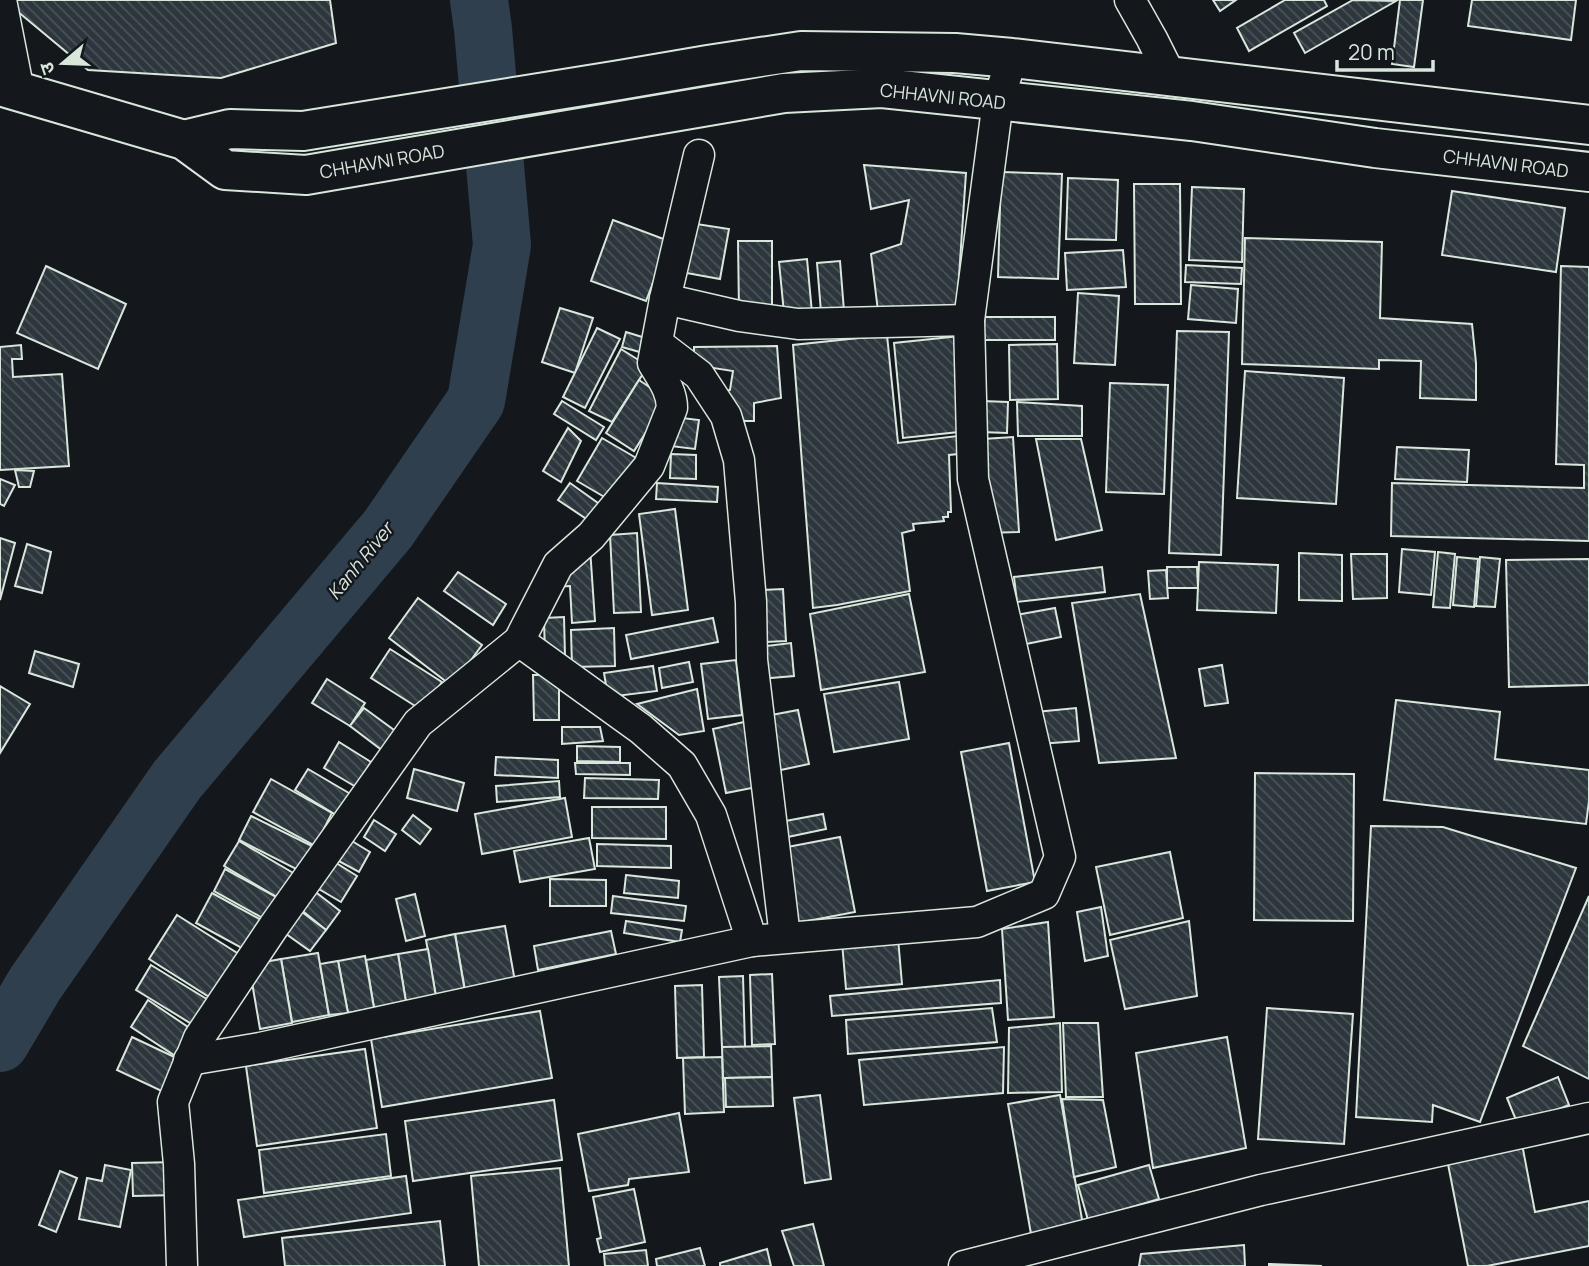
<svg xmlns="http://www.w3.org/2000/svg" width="1589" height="1266" font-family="Manrope,'Noto Sans Devanagari',sans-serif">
	<defs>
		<pattern id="building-back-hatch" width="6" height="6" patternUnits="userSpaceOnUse" patternTransform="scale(1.75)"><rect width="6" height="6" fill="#2c363c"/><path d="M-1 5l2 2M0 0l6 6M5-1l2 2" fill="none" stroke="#4a5358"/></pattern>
	</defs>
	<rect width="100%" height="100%" fill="#14181c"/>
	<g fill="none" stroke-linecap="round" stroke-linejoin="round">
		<polyline stroke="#2f3f4d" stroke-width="58" points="0,1043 35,984 177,780 388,529 476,401 502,245 483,29 479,0"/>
	</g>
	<g fill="url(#building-back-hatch)" stroke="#d8e6dc" stroke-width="2">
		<polygon points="10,0 330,0 336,43 221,78 88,70 11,6"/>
		<polygon points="1213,0 1236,0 1220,11"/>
		<polygon points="1285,0 1324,0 1327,6 1249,51 1237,28"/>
		<polygon points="1353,0 1396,1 1305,53 1294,33"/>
		<polygon points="1400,0 1423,0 1414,67 1392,64"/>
		<polygon points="1472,0 1576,0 1571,40 1468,26"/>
		<polygon points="864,165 966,173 957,306 878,311 871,254 901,244 909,200 871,209"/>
		<polygon points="1001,172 1062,174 1058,279 998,277"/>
		<polygon points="1068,178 1118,180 1116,240 1066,239"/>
		<polygon points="1134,184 1180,184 1181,304 1135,304"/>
		<polygon points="1192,187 1244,189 1242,262 1189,260"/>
		<polygon points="1452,191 1565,208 1556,272 1442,255"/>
		<polygon points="613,220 669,241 646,301 591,281"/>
		<polygon points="690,223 729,229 720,279 681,272"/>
		<polygon points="1245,238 1382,242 1380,318 1472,324 1476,363 1476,400 1420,398 1421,361 1379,360 1379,369 1242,364"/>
		<polygon points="738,241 772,241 772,311 739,311"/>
		<polygon points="1123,250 1126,287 1067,290 1065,253"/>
		<polygon points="807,259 812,313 784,313 779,262"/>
		<polygon points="840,261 844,311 821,312 817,263"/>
		<polygon points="1186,265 1242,268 1241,284 1185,282"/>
		<polygon points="46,266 126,304 98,369 17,333"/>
		<polygon points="1561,266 1589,267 1589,541 1391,536 1392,483 1584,488 1584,465 1556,464"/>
		<polygon points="1191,285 1238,289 1236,323 1188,319"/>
		<polygon points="1078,293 1119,296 1115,365 1074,363"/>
		<polygon points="560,308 593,318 575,373 542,362"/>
		<rect x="979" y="317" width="76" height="23"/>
		<polygon points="597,328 620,339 585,408 563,397"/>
		<polygon points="1177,331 1229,332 1221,555 1169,553"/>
		<polygon points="626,332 655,341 650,355 622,347"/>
		<polygon points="887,335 898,443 966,435 968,453 949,455 951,512 948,512 948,517 943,517 944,521 913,524 914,530 902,533 910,591 837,605 813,608 793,345"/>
		<polygon points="960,336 968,431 903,438 894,343"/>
		<polygon points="1057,344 1058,399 1010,400 1009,345"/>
		<polygon points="21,345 22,359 12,359 13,377 62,374 69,466 0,470 0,347"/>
		<polygon points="777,346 781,398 754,403 754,421 732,421 720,392 730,390 733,371 694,365 694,347"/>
		<polygon points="621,349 648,366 612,422 589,411"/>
		<polygon points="1245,371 1344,378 1336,504 1237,498"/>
		<polygon points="639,380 667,399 634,451 606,433"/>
		<polygon points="1110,383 1168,385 1164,494 1106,492"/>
		<polygon points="562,401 604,427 596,440 554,414"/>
		<polygon points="982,401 1008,402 1007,433 981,432"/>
		<polygon points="1017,402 1082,406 1082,436 1018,436"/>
		<polygon points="674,417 699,420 695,449 670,446"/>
		<polygon points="568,428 581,441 561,482 543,471"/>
		<polygon points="1013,437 1019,532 988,533 983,439"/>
		<polygon points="602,438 638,459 613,502 577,481"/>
		<polygon points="1036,439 1081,439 1102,530 1056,540"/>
		<polygon points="1397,447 1469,450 1467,482 1395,479"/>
		<polygon points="671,454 696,455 696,479 670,478"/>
		<polygon points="15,470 34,471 30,487 19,487"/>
		<polygon points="0,479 15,485 4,506 0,504"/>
		<polygon points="570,483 605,508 594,524 558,500"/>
		<polygon points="657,483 718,487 717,502 656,499"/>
		<polygon points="675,509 688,610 652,615 639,514"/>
		<polygon points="637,533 641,612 614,613 610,535"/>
		<polygon points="0,538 15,543 0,600"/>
		<polygon points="27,544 51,552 42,593 15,586"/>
		<polygon points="590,548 595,621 572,623 570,586 552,587"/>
		<polygon points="1402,549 1435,552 1431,595 1399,592"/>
		<polygon points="1438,552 1455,554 1450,608 1433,607"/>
		<polygon points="1299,553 1342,555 1342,601 1299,600"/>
		<polygon points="1351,554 1387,554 1387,598 1353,599"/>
		<polygon points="1457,557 1478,559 1474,607 1453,605"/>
		<polygon points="1480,557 1500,559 1495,607 1476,606"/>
		<polygon points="1589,559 1589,685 1509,687 1506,560"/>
		<polygon points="1199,562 1278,565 1276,613 1197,610"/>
		<polygon points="1102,567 1105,592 1017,602 1014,577"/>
		<polygon points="1167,567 1197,567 1198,588 1167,588"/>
		<polygon points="1166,570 1168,598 1150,599 1148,571"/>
		<polygon points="458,572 506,604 493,625 444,591"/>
		<polygon points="783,589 786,641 766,642 762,590"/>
		<polygon points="909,594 925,672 821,690 810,614"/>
		<polygon points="1140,594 1176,758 1099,763 1072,603"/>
		<polygon points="418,598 482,645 452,686 389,638"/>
		<polygon points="1055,608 1061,637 1021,645 1016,615"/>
		<polygon points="564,617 565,656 545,656 544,618"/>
		<polygon points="713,618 718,642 631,659 626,635"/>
		<polygon points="614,628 615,666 572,667 571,630"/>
		<polygon points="791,643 794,676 760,679 757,647"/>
		<polygon points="390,649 442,682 423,711 371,678"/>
		<polygon points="35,651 79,664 73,687 29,673"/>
		<polygon points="736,660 742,715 708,719 701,664"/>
		<polygon points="689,662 693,682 662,688 659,668"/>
		<polygon points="1222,665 1228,703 1205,706 1199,669"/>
		<polygon points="653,666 657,691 608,697 604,673"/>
		<polygon points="533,675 559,675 559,720 534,720"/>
		<polygon points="327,679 365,703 350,726 312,703"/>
		<polygon points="899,682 909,739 834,752 824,694"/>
		<polygon points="0,686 30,704 0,753"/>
		<polygon points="697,689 704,731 679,735 637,704"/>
		<polygon points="1396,700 1500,712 1495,759 1589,770 1589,801 1586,824 1384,800"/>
		<polygon points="364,708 405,738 391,757 350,726"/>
		<polygon points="1076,708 1079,741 1039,744 1036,712"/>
		<polygon points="798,710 809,764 776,771 766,716"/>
		<polygon points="744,722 757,787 726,793 713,729"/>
		<polygon points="562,727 600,727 603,741 562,744"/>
		<polygon points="339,742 371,762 356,787 324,768"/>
		<polygon points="1009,743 1035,882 987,891 961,752"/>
		<polygon points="577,746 620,747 620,762 577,761"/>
		<polygon points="496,757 558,760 558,778 495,775"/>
		<polygon points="575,763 630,763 630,775 576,774"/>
		<polygon points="308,769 354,796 341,818 295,790"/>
		<polygon points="414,769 464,783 457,811 407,798"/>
		<polygon points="1255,773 1354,774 1353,921 1254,920"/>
		<polygon points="585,778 659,780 658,799 584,798"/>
		<polygon points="271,779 332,813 315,846 253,812"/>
		<polygon points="559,781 560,797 497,802 496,786"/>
		<polygon points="565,798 572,837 482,854 475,814"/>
		<polygon points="592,807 666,807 666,839 592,838"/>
		<polygon points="823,814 826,829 783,838 780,822"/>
		<polygon points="413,815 431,829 420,844 402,830"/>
		<polygon points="251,816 316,848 304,873 239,840"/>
		<polygon points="374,820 396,834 385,851 364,837"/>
		<polygon points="1371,826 1443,827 1576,868 1480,1122 1433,1105 1432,1122 1356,1117"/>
		<polygon points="840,837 855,912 797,923 782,848"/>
		<polygon points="347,838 370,852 359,872 335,859"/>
		<polygon points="589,838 595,869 520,882 514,851"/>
		<polygon points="239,841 295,874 280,899 224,866"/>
		<polygon points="597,844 671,846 671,868 597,866"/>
		<polygon points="1170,852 1183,918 1110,935 1096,867"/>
		<polygon points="333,861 357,876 341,902 317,888"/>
		<polygon points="225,869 280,899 268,921 214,891"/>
		<polygon points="626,875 679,881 678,898 624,893"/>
		<polygon points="550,879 606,880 606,906 550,906"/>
		<polygon points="313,890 340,911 326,930 299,908"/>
		<polygon points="212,893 265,922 249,952 196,923"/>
		<polygon points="415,894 425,936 406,941 396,899"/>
		<polygon points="613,896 686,906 684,921 611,913"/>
		<polygon points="1589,896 1589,1079 1523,1046"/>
		<polygon points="1101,907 1108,956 1085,961 1077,912"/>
		<polygon points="298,909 326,930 310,951 282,931"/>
		<polygon points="177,915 242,956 214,1000 149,959"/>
		<polygon points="626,921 682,930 680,942 624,933"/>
		<polygon points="1189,921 1197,996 1125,1009 1110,940"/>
		<polygon points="1048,922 1054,1017 1008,1020 1002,929"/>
		<polygon points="505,926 516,987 466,996 455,934"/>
		<polygon points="611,931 616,954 538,970 534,946"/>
		<polygon points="455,934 465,992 436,997 426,940"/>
		<polygon points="898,938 902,984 846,989 842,942"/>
		<polygon points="428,949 436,997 406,1002 398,954"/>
		<polygon points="318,953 329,1015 292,1022 281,959"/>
		<polygon points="398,954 406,1002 374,1008 366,960"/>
		<polygon points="365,956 374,1008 348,1013 338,961"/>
		<polygon points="281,959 292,1023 260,1029 249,965"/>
		<polygon points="338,961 348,1013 329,1015 320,964"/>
		<polygon points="151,965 210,1001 195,1026 136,990"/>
		<polygon points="772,974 775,1044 752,1045 750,975"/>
		<polygon points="743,976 745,1047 722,1047 719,977"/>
		<polygon points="1000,980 1001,1003 832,1016 830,996"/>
		<polygon points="702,985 704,1057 677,1058 675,986"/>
		<polygon points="148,1000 197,1033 180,1059 131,1027"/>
		<polygon points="992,1008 997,1042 848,1054 846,1020"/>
		<polygon points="1267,1008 1353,1014 1344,1144 1258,1139"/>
		<polygon points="540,1011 552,1078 382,1107 371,1039"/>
		<polygon points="1060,1023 1062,1092 1008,1093 1009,1028"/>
		<polygon points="1063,1023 1098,1023 1103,1097 1066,1097"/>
		<polygon points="132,1037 185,1062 170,1095 117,1070"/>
		<polygon points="1227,1037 1246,1148 1153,1168 1136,1053"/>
		<polygon points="771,1046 772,1077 723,1078 722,1047"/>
		<polygon points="1004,1047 1003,1093 864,1105 859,1060"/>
		<polygon points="365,1049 377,1128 257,1146 246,1066"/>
		<polygon points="722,1057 724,1112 685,1114 683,1058"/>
		<polygon points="772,1077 773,1106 726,1107 725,1078"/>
		<polygon points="1558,1077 1569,1105 1518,1125 1507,1098"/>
		<polygon points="820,1095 831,1179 805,1183 794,1098"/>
		<polygon points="1060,1095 1083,1225 1031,1234 1008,1104"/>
		<polygon points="1062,1099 1103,1100 1116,1167 1074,1177"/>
		<polygon points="554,1100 562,1160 413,1181 405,1121"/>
		<polygon points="679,1113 689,1172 629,1179 628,1185 589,1191 578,1134"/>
		<polygon points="386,1134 391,1176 264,1193 259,1150"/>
		<polygon points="1522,1144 1535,1212 1589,1201 1589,1246 1487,1266 1468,1266 1447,1159"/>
		<polygon points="177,1162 177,1195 133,1196 132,1163"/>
		<polygon points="105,1165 131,1170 120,1227 79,1219 87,1178 102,1181"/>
		<polygon points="1149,1165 1159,1199 1088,1220 1078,1185"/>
		<polygon points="560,1168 569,1266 479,1266 471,1176"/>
		<polygon points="60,1171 77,1178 56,1232 39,1225"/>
		<polygon points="406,1176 411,1213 244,1237 238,1200"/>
		<polygon points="634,1189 645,1242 600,1252 597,1239 601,1238 593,1197"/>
		<polygon points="440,1221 445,1266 285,1266 282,1238"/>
		<polygon points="813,1224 824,1266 794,1266 782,1231"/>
		<polygon points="1244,1245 1245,1266 1139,1266 1141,1254"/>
		<polygon points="700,1248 705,1266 657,1266 656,1259"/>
		<polygon points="767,1249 771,1266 720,1266 720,1263"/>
		<polygon points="646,1250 648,1266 605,1266 604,1254"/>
		<polygon points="1269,1264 1322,1266 1269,1266"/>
	</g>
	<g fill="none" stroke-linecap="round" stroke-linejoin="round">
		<g stroke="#d8e6dc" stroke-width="33">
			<g id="minor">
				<polyline points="1,0 19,92"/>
				<polyline points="1130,0 1152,39 1171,77"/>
				<polyline points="665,299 739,316 798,324 969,320"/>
				<polyline points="657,343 699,375 726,416 739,460 751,602 752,660 785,937"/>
				<polyline points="519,641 641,729 682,765 711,815 752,941"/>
				<polyline points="189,1060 260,1048 752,941 977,922 1044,894 1060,857 973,479 969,320 998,101 1012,58"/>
				<path d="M182 1266 179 1164 173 1102 199 1038 274 926 418 723 519 641 558 565 591 536 649 466 672 408C672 391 662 378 653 363L665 299 699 155"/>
				<polyline points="964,1266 1261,1190 1589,1118"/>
			</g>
		</g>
		<g stroke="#d8e6dc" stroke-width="42">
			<g id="secondary">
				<polyline points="0,86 184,140 225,170 306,175 784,93 882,88 1192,121 1375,148 1589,172"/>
				<polyline points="184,140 230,129 303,131 620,80 708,65 801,51 955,53 1012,58 1589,125"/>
			</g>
		</g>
		<use href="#minor" stroke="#14181c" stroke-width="30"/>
		<use href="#secondary" stroke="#14181c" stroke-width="38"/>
	</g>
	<g text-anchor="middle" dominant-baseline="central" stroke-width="5" stroke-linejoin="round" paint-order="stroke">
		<g font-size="18" fill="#d8e6dc" stroke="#14181c">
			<text transform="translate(943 96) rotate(6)">CHHAVNI ROAD</text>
			<text transform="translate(382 161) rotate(-10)">CHHAVNI ROAD</text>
			<text transform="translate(1506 163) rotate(7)">CHHAVNI ROAD</text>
		</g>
		<g font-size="19" font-style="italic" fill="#d8e6dc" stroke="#14181c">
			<text transform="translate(360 561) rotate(-51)">Kanh River</text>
		</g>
	</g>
	<g transform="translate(63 63) rotate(251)" stroke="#14181c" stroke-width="5" paint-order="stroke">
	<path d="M0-5L12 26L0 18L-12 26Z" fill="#d8e6dc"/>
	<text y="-10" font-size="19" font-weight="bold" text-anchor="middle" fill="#d8e6dc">उ</text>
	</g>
	<path d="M1337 60v10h96v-10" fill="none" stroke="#d8e6dc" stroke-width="3.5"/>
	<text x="1348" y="60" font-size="21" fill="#d8e6dc" stroke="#14181c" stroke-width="5" paint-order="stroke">20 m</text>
</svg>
